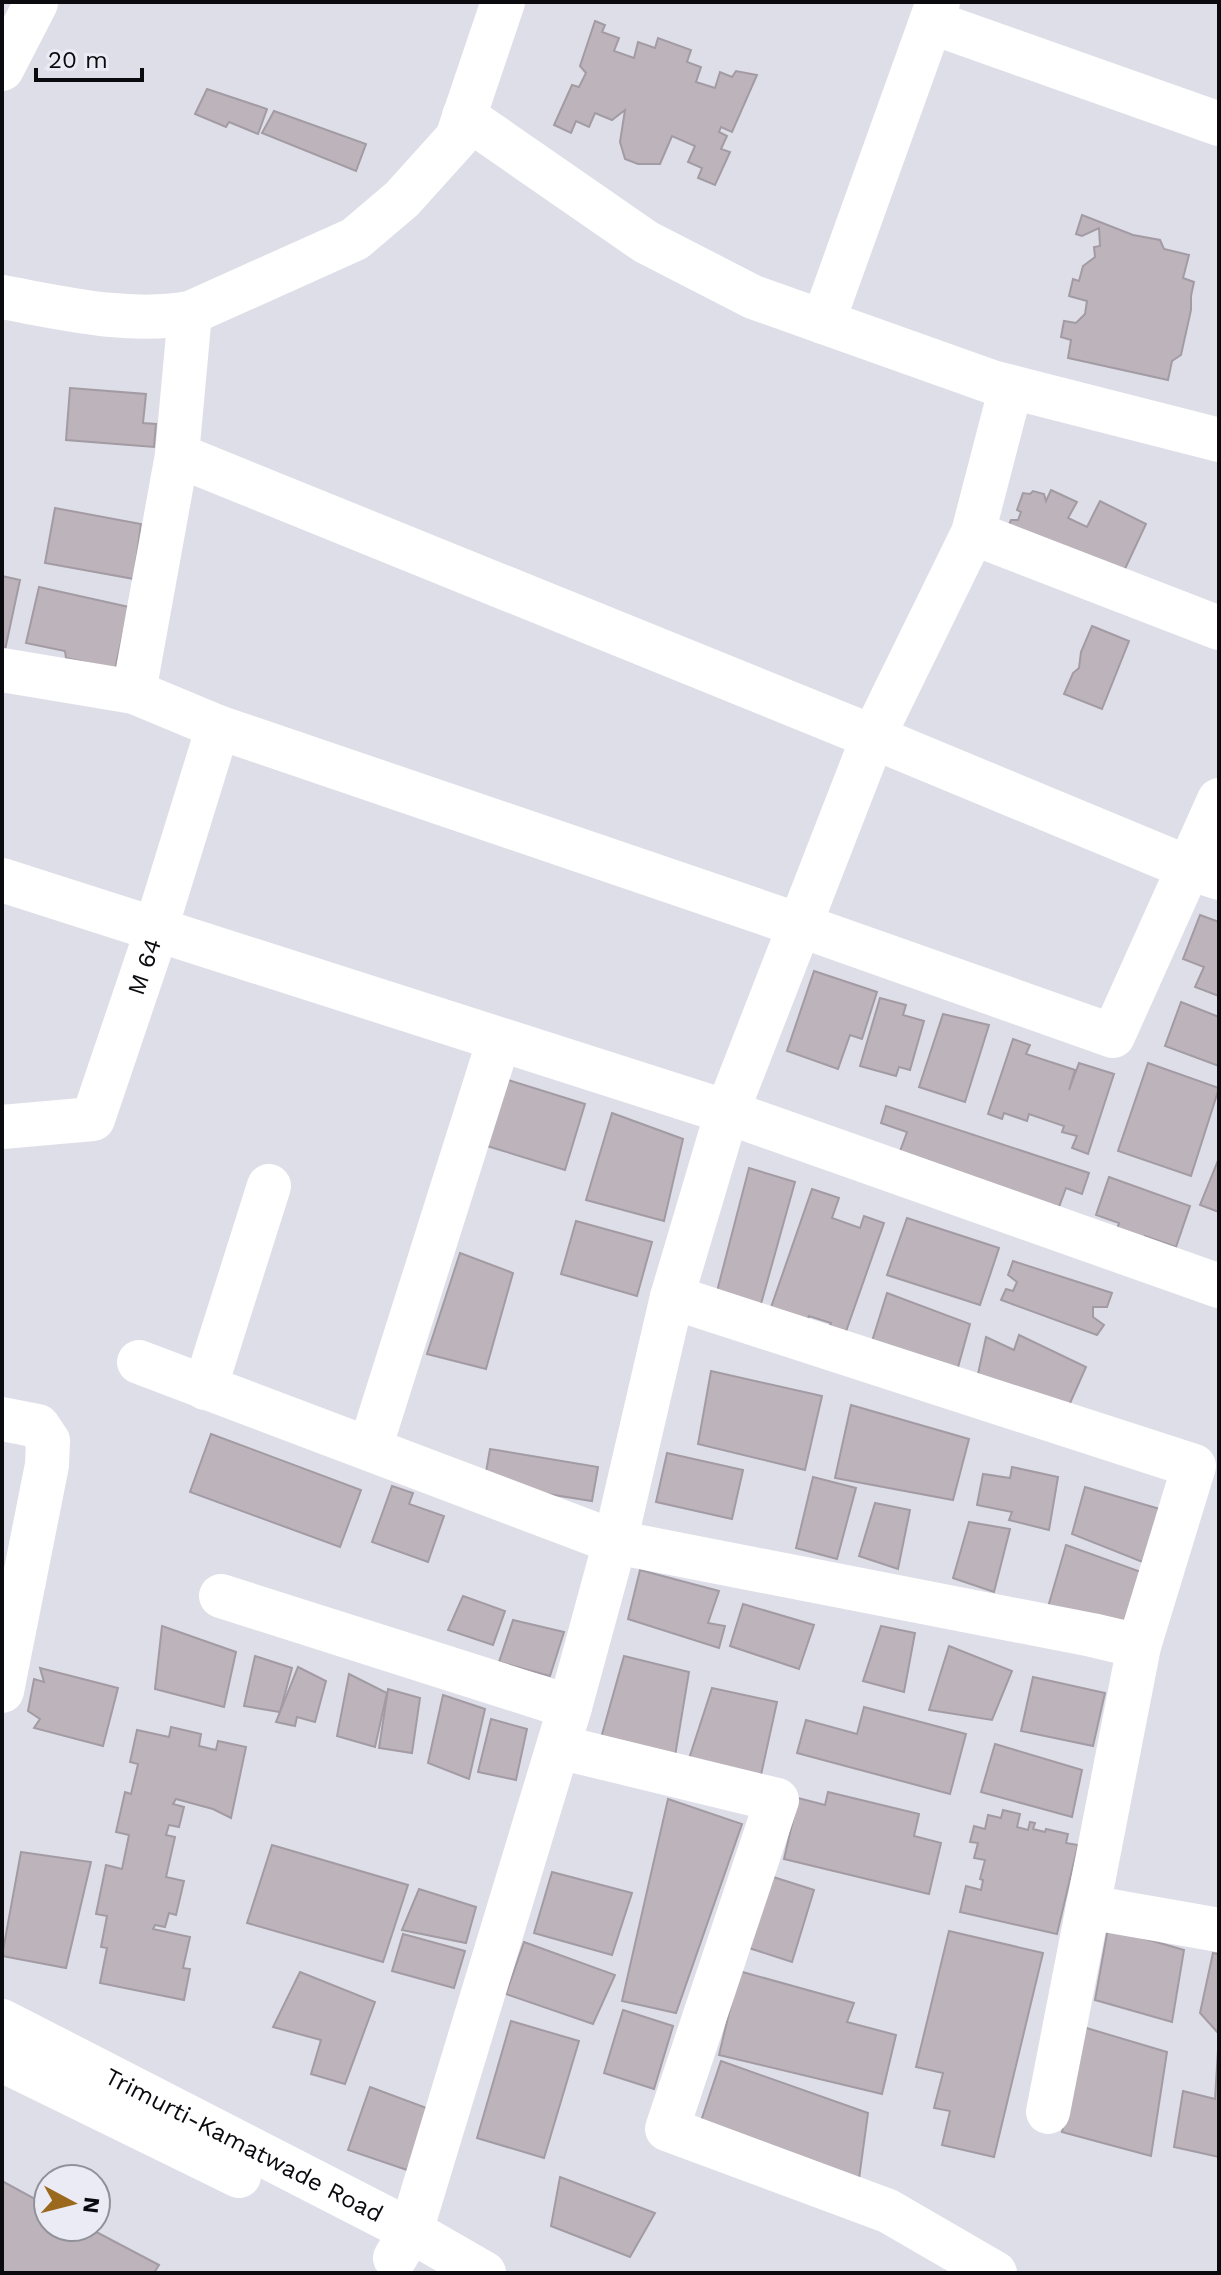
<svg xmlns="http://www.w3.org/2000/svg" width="1221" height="2275" font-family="'Work Sans',sans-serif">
	<rect width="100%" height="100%" fill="#dedee9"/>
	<g fill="#bcb3bb" stroke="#a39ba3" stroke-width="2">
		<polygon points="595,21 605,25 602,32 619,38 614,51 634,58 638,42 655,48 658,38 691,50 687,62 701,67 696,82 715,88 720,72 732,77 736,71 757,75 732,132 721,127 719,132 727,136 721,149 730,152 715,185 698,178 702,168 688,162 695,146 672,136 660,164 638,164 625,159 620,142 625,110 612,120 595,113 589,127 576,121 571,133 554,125 572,85 579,87 586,73 580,66"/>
		<polygon points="207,89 267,109 258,134 229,122 226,127 195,114"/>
		<polygon points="274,111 366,144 356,171 262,133"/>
		<polygon points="1082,215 1133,235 1160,240 1164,249 1189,255 1183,278 1194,282 1191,296 1191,310 1181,355 1172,361 1168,380 1068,358 1071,340 1061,337 1064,321 1076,323 1085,314 1087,301 1069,296 1073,279 1079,281 1083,266 1095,257 1094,247 1100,246 1099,228 1082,236 1076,234"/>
		<polygon points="70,388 146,394 143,423 156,424 154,447 66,440"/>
		<polygon points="1051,490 1077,502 1068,518 1087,527 1100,501 1146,524 1124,571 1004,536 1011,520 1018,520 1021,512 1017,510 1023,493 1030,494 1033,491 1044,494 1046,501"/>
		<polygon points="55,508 141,524 134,579 45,563"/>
		<polygon points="2,576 20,580 5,650 2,649"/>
		<polygon points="39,587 129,607 115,669 66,658 65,651 26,643"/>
		<polygon points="1092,626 1129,641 1102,709 1064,694 1073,673 1079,668 1081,652"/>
		<polygon points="1200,915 1219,922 1219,996 1195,987 1204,967 1183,959"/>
		<polygon points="814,971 877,992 862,1039 850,1035 838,1069 787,1051"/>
		<polygon points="880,998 906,1005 903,1015 924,1021 910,1070 899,1067 896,1076 860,1066"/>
		<polygon points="1181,1002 1219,1017 1219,1066 1165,1046"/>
		<polygon points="943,1014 989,1025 965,1102 919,1087"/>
		<polygon points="1013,1039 1030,1045 1026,1054 1075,1070 1069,1090 1079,1063 1114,1074 1088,1154 1072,1148 1077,1136 1062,1132 1064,1126 1029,1114 1027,1121 1004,1113 1002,1119 988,1114"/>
		<polygon points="1148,1063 1219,1088 1191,1176 1118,1151"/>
		<polygon points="508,1080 585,1104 565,1170 487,1146"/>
		<polygon points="886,1106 1089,1173 1082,1194 1066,1188 1059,1207 899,1154 907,1132 881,1123"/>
		<polygon points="612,1113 683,1139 664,1221 586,1200"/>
		<polygon points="1219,1158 1219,1212 1200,1205"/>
		<polygon points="749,1168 795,1182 759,1311 715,1299"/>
		<polygon points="1109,1177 1190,1206 1176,1247 1145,1236 1142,1245 1115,1235 1119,1223 1096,1215"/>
		<polygon points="812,1189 839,1198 832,1218 860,1228 864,1216 884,1223 844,1337 827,1332 831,1323 809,1316 804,1332 767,1319"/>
		<polygon points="907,1218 999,1248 980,1305 887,1275"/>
		<polygon points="576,1221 652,1242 637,1296 561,1274"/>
		<polygon points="460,1253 513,1273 486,1369 427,1354"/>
		<polygon points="1013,1261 1112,1293 1107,1307 1093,1307 1093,1317 1104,1325 1097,1335 1001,1300 1006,1289 1013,1291 1017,1282 1008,1275"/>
		<polygon points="887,1293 970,1324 955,1378 868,1354"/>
		<polygon points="1019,1335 1086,1367 1067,1410 975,1388 986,1337 1014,1350"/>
		<polygon points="711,1371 822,1396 805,1470 698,1444"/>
		<polygon points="851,1405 969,1439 953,1500 835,1478"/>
		<polygon points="211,1434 361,1490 340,1547 190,1492"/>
		<polygon points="490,1449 598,1467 592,1501 484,1484"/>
		<polygon points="667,1453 743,1470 732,1519 656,1502"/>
		<polygon points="1012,1467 1058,1477 1049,1530 1009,1520 1012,1512 977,1505 983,1474 1010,1478"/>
		<polygon points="813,1477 856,1488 837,1559 796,1548"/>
		<polygon points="392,1486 413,1493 409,1504 444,1516 428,1562 372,1542"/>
		<polygon points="1085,1487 1163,1510 1150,1565 1072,1534"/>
		<polygon points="875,1503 910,1510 898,1569 859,1556"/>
		<polygon points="969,1522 1010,1529 994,1592 953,1578"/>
		<polygon points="1066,1545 1144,1573 1127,1632 1048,1607"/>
		<polygon points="640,1570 719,1591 708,1623 725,1626 719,1648 628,1619"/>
		<polygon points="463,1596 505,1611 493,1645 448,1630"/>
		<polygon points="743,1604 814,1625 799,1669 730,1646"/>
		<polygon points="513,1620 564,1632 550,1676 499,1662"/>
		<polygon points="162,1626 236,1652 224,1707 155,1689"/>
		<polygon points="881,1626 915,1633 904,1692 863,1681"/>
		<polygon points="949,1646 1012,1671 992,1720 929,1710"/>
		<polygon points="255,1656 292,1668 280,1712 244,1706"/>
		<polygon points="624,1656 689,1672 675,1756 601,1738"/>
		<polygon points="298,1667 326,1681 315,1722 297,1717 295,1726 276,1722"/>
		<polygon points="40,1668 118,1688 103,1746 34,1728 40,1719 28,1711 34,1679 44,1682"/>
		<polygon points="349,1674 387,1693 375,1747 337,1736"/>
		<polygon points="1033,1677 1105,1693 1093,1746 1021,1731"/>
		<polygon points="712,1688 777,1702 759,1784 686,1768"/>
		<polygon points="388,1689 420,1698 412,1753 379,1748"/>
		<polygon points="443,1695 485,1709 469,1779 428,1763"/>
		<polygon points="864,1707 966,1734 950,1794 797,1753 806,1720 857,1734"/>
		<polygon points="491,1719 527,1729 516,1780 478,1772"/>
		<polygon points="171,1727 201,1734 199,1746 216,1750 218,1741 246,1747 231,1818 213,1809 176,1799 173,1804 184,1807 179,1827 169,1825 166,1835 175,1837 166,1877 184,1881 176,1915 169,1913 165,1927 155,1925 153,1929 190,1937 183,1968 190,1969 184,2000 100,1983 107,1948 101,1947 107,1916 96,1914 106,1865 122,1869 129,1835 116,1832 125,1792 131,1794 138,1764 130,1762 137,1730 169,1737"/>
		<polygon points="995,1744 1082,1770 1072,1817 981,1792"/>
		<polygon points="828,1792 919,1814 914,1836 941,1843 929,1894 784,1859 798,1798 825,1805"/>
		<polygon points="668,1799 742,1824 676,2013 622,2001"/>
		<polygon points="1003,1810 1020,1814 1017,1827 1028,1830 1030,1822 1035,1823 1033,1829 1045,1832 1046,1829 1068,1834 1066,1843 1078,1845 1057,1934 960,1912 966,1886 981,1890 983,1880 980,1879 985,1860 974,1858 978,1843 970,1842 974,1826 985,1829 988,1815 1001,1818"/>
		<polygon points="272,1845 408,1885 383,1962 247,1923"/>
		<polygon points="21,1852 91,1862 66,1968 2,1956"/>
		<polygon points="552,1872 632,1893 612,1955 534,1933"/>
		<polygon points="767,1875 814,1890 792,1962 749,1948"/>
		<polygon points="419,1889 476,1907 466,1943 402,1930"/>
		<polygon points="1108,1928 1184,1950 1172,2022 1095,2000"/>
		<polygon points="949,1931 1043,1953 994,2157 942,2145 950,2111 934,2108 943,2073 916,2067"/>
		<polygon points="403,1934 465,1951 454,1988 392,1971"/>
		<polygon points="524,1942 615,1975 593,2024 506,1994"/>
		<polygon points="1213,1953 1219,1954 1219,2034 1200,2013"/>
		<polygon points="739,1971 854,2003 847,2022 896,2035 882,2094 719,2055"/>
		<polygon points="300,1972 375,2002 345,2084 311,2074 321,2040 273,2027"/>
		<polygon points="623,2010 673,2026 654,2089 604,2073"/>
		<polygon points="511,2021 579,2041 544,2158 477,2138"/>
		<polygon points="1083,2027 1167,2052 1151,2156 1062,2132"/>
		<polygon points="1219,2034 1219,2157 1174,2147 1183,2091 1215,2099"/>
		<polygon points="721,2061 868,2113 859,2179 698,2130"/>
		<polygon points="370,2087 432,2110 407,2170 348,2150"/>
		<polygon points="560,2177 655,2213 630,2257 551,2226"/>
		<polygon points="2,2181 48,2206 48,2227 87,2227 159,2265 154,2273 2,2273"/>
	</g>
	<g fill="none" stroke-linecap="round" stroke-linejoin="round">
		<g stroke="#fff" stroke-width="44">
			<polyline points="931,22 1219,124"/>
			<polyline points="2,69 36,3"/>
			<polyline points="464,116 646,242 753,297 992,382 1219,440"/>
			<path d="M2 297C63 308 128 324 190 313L355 239 402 199 457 138 503 2"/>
			<polyline points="823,322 938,2"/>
			<polyline points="177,455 190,313"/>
			<polyline points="973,533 1219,628"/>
			<polyline points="2,670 134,692 218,727 799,925 1113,1036 1219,800"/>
			<polyline points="134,692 177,455 873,737 1189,868 1219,878"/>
			<polyline points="2,880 727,1112 1219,1286"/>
			<path id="s1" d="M2 1127 93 1119 157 930 159 918 218 727"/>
			<polyline points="672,1297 1194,1466 1139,1646 1048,2112"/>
			<polyline points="139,1362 615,1542 1092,1635 1139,1646"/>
			<polyline points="205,1388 269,1186"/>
			<polyline points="2,1419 38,1426 48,1441 47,1465 2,1691"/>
			<polyline points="370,1448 499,1040"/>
			<polyline points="221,1596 570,1707"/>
			<polyline points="559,1747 777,1800 667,2129 888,2211 995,2273"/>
			<polyline points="1088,1907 1219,1930"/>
			<path id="s2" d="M2 2021 411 2231 484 2273"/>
			<polyline points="2,2060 239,2176"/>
			<polyline points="395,2258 411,2231 570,1707 615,1542 672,1297 727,1112 873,737 973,533 1011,387"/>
		</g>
	</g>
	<g text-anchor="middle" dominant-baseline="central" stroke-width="7" stroke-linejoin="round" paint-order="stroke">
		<g font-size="24" fill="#0b0b0f" stroke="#ebebf6">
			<text stroke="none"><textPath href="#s1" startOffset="252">M 64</textPath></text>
			<text stroke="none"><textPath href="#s2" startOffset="272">Trimurti-Kamatwade Road</textPath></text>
		</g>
	</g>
	<rect width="1221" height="2275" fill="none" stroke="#0b0b0f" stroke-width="8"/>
	<g transform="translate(72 2203) rotate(97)"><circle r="38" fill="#ebebf6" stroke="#91919a" stroke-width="2"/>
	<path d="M0-6L14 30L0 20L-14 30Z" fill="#9b691d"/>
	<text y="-12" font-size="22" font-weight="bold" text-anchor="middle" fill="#0b0b0f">N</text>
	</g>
	<path d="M36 68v12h106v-12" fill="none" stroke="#0b0b0f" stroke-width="4"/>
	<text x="48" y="68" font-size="24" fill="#0b0b0f" stroke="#ebebf6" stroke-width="6" paint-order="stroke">20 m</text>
</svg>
